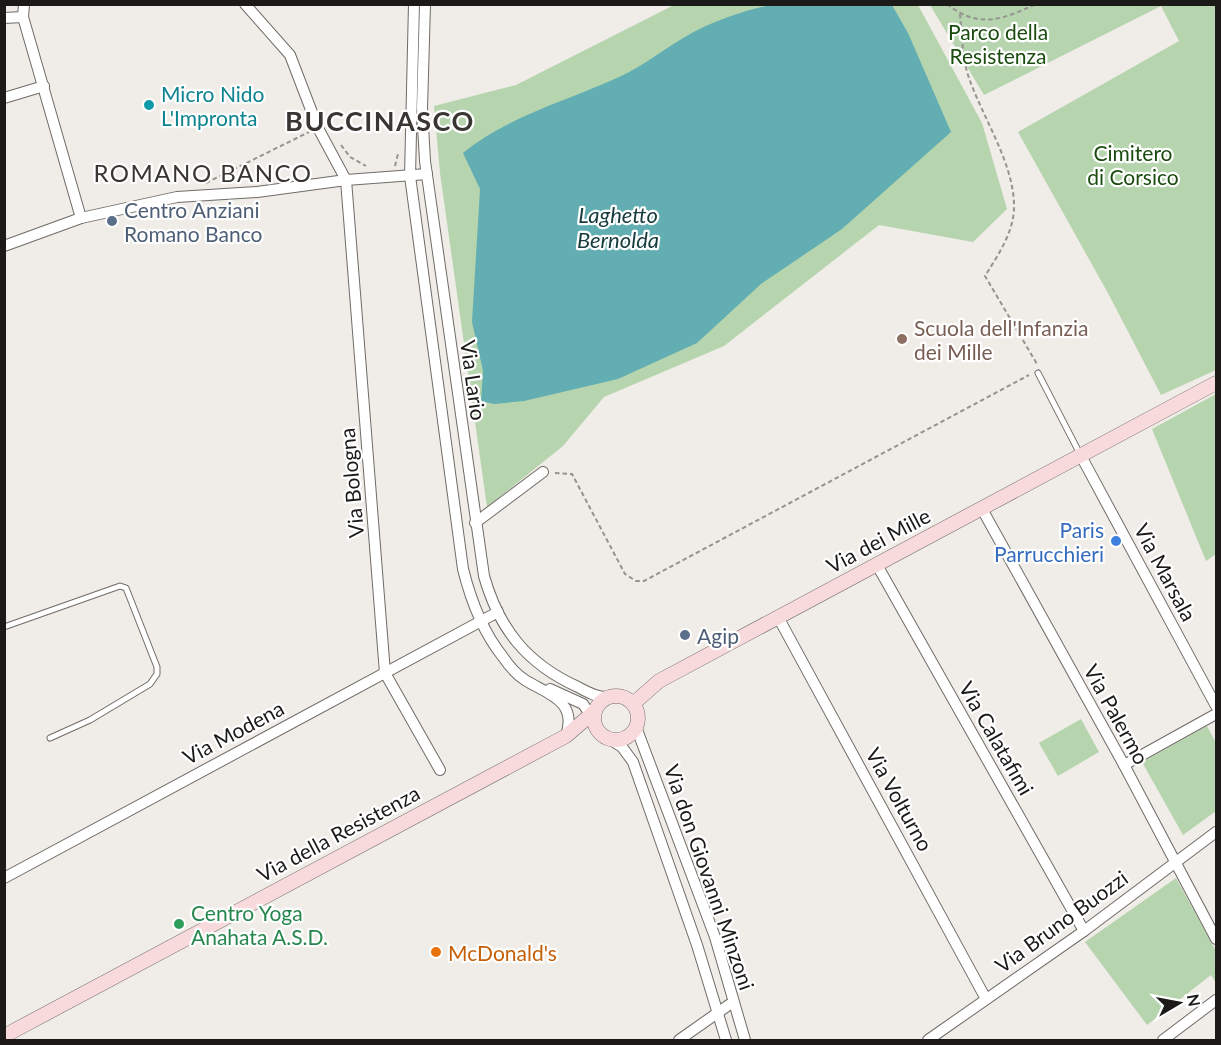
<svg xmlns="http://www.w3.org/2000/svg" width="1221" height="1045" font-family="Lato,sans-serif">
	<rect width="100%" height="100%" fill="#f0ece7"/>
	<g fill="#b6d5af">
		<polygon points="674,5 918,5 982,123 1007,209 973,242 879,225 724,346 604,397 563,446 487,507 440,173 434,106 516,85"/>
		<polygon points="930,5 1216,5 1216,370 1161,395 1109,295 1018,132 1179,41 1161,6 984,95"/>
		<polygon points="1216,394 1216,554 1206,561 1152,429"/>
		<polygon points="1081,719 1099,752 1058,776 1039,743"/>
		<polygon points="1207,726 1216,743 1216,811 1183,835 1142,762"/>
		<polygon points="1176,878 1216,951 1216,983 1211,975 1147,1025 1085,942"/>
	</g>
	<path fill="#63aeb2" d="M771 5H892L908 33 951 132 842 229 761 284 697 343 618 379 524 401 494 404 481 401 483 371 472 322 480 189 463 153C508 116 567 101 619 77 644 66 666 47 690 34 716 20 742 11 771 5Z"/>
	<g fill="none" stroke-linecap="round" stroke-linejoin="round">
		<g stroke="#6f6b67" stroke-width="7">
			<g id="lane">
				<polyline points="1038,373 1080,454"/>
				<polyline points="4,627 120,586 126,588 157,667 157,674 150,684 90,720 50,738"/>
			</g>
		</g>
		<g stroke="#6f6b67" stroke-width="12">
			<g id="street">
				<polyline points="24,4 23,17 81,218"/>
				<polyline points="245,4 290,55 318,128 346,180 385,673 440,770"/>
				<path d="M414 4 410 176 463 569C471 601 482 631 503 657 509 666 516 674 525 680 547 694 578 700 566 736"/>
				<path d="M425 4 422 108 425 161 484 576C499 629 527 664 578 687 587 692 598 698 608 697"/>
				<polyline points="4,18 23,17"/>
				<polyline points="4,98 44,86"/>
				<polyline points="4,246 81,218 177,197 257,192 346,180 427,174"/>
				<polyline points="1081,456 1216,706"/>
				<polyline points="982,509 1124,765 1216,939"/>
				<polyline points="475,523 543,472"/>
				<polyline points="877,565 1084,931"/>
				<polyline points="778,617 986,999"/>
				<polyline points="550,689 583,704 594,720"/>
				<polyline points="636,727 715,937 745,1040"/>
				<polyline points="608,738 622,747 633,762 697,945 726,1040"/>
				<polyline points="1124,765 1216,714"/>
				<polyline points="4,878 498,612"/>
				<polyline points="679,1040 733,1002"/>
				<polyline points="928,1040 1084,931 1216,832"/>
				<polyline points="1163,1040 1216,1000"/>
			</g>
		</g>
		<g stroke="#6f6b67" stroke-width="15">
			<g id="secondary">
				<circle cx="616" cy="718" r="22"/>
				<polyline points="633,704 659,681 1216,383"/>
				<polyline points="4,1036 566,736 595,711"/>
			</g>
		</g>
		<g stroke="#95938f" stroke-width="2" stroke-dasharray="4.5 3" stroke-linecap="butt">
			<path d="M947 4C978 29 1002 20 1036 4"/>
			<path d="M960 14C962 35 962 58 969 78 982 116 1013 162 1014 204 1015 231 998 255 985 276L1037 364"/>
			<polyline points="341,145 350,157 366,166"/>
			<polyline points="395,166 398,154"/>
			<polyline points="206,183 309,132"/>
			<polyline points="555,473 572,474 625,574 636,581 644,581 1029,375"/>
		</g>
		<use href="#lane" stroke="#fff" stroke-width="5"/>
		<use href="#street" stroke="#fff" stroke-width="10"/>
		<use href="#secondary" stroke="#f9dadc" stroke-width="14"/>
	</g>
	<circle fill="#0f9aa8" stroke="#fff" stroke-width="2" cx="149" cy="105" r="6"/>
	<g fill="#5c6f8a" stroke="#fff" stroke-width="2">
		<circle cx="112" cy="221" r="6"/>
		<circle cx="685" cy="635" r="6"/>
	</g>
	<circle fill="#8d6e63" stroke="#fff" stroke-width="2" cx="902" cy="339" r="6"/>
	<circle fill="#3f7fe0" stroke="#fff" stroke-width="2" cx="1116" cy="541" r="6"/>
	<circle fill="#2e9e5b" stroke="#fff" stroke-width="2" cx="179" cy="924" r="6"/>
	<circle fill="#e8710a" stroke="#fff" stroke-width="2" cx="436" cy="952" r="6"/>
	<g text-anchor="middle" dominant-baseline="central" stroke-width="4.5" stroke-linejoin="round" paint-order="stroke">
		<g font-size="21" fill="#1b4c0f" stroke="#fff">
			<text x="998" y="31">Parco della<tspan x="998" dy="24">Resistenza</tspan></text>
			<text x="1133" y="152">Cimitero<tspan x="1133" dy="24">di Corsico</tspan></text>
		</g>
		<g font-size="21" fill="#0d838f" stroke="#fff" text-anchor="start">
			<text x="161" y="93">Micro Nido<tspan x="161" dy="24">L'Impronta</tspan></text>
		</g>
		<g font-size="21" fill="#4e5e75" stroke="#fff" text-anchor="start">
			<text x="124" y="209">Centro Anziani<tspan x="124" dy="24">Romano Banco</tspan></text>
			<text x="697" y="635">Agip</text>
		</g>
		<g font-size="21" fill="#785e54" stroke="#fff" text-anchor="start">
			<text x="914" y="327">Scuola dell'Infanzia<tspan x="914" dy="24">dei Mille</tspan></text>
		</g>
		<g font-size="21" fill="#1b1a18" stroke="#fff">
			<text transform="translate(474 380) rotate(82)">Via Lario</text>
			<text transform="translate(351 483) rotate(-95)">Via Bologna</text>
			<text transform="translate(878 540) rotate(-28)">Via dei Mille</text>
			<text transform="translate(1166 572) rotate(62)">Via Marsala</text>
			<text transform="translate(1117 714) rotate(61)">Via Palermo</text>
			<text transform="translate(233 732) rotate(-28)">Via Modena</text>
			<text transform="translate(997 738) rotate(60)">Via Calatafimi</text>
			<text transform="translate(900 799) rotate(61)">Via Volturno</text>
			<text transform="translate(338 833) rotate(-28)">Via della Resistenza</text>
			<text transform="translate(710 877) rotate(71)">Via don Giovanni Minzoni</text>
			<text transform="translate(1061 921) rotate(-36)">Via Bruno Buozzi</text>
		</g>
		<g font-size="21" fill="#366cbe" stroke="#fff" text-anchor="end">
			<text x="1104" y="529">Paris<tspan x="1104" dy="24">Parrucchieri</tspan></text>
		</g>
		<g font-size="21" fill="#27864d" stroke="#fff" text-anchor="start">
			<text x="191" y="912">Centro Yoga<tspan x="191" dy="24">Anahata A.S.D.</tspan></text>
		</g>
		<g font-size="21" fill="#c56008" stroke="#fff" text-anchor="start">
			<text x="448" y="952">McDonald's</text>
		</g>
		<g font-size="22" font-style="italic" fill="#173c3e" stroke="#fff">
			<text x="618" y="214">Laghetto<tspan x="618" dy="25">Bernolda</tspan></text>
		</g>
		<g font-size="24" letter-spacing="1.5" fill="#393632" stroke="#fff">
			<text x="203" y="172">ROMANO BANCO</text>
		</g>
		<g font-size="27" font-weight="bold" letter-spacing="1.5" fill="#393632" stroke="#fff">
			<text x="380" y="120">BUCCINASCO</text>
		</g>
	</g>
	<rect width="1221" height="1045" fill="none" stroke="#1b1a18" stroke-width="12"/>
	<g transform="translate(1179 1003) rotate(80)" stroke="#ffffff" stroke-width="4.5" paint-order="stroke">
	<path d="M0-4.5L10 22L0 15L-10 22Z" fill="#1b1a18"/>
	<text y="-9" font-size="16" font-weight="bold" text-anchor="middle" fill="#1b1a18">N</text>
	</g>
</svg>
